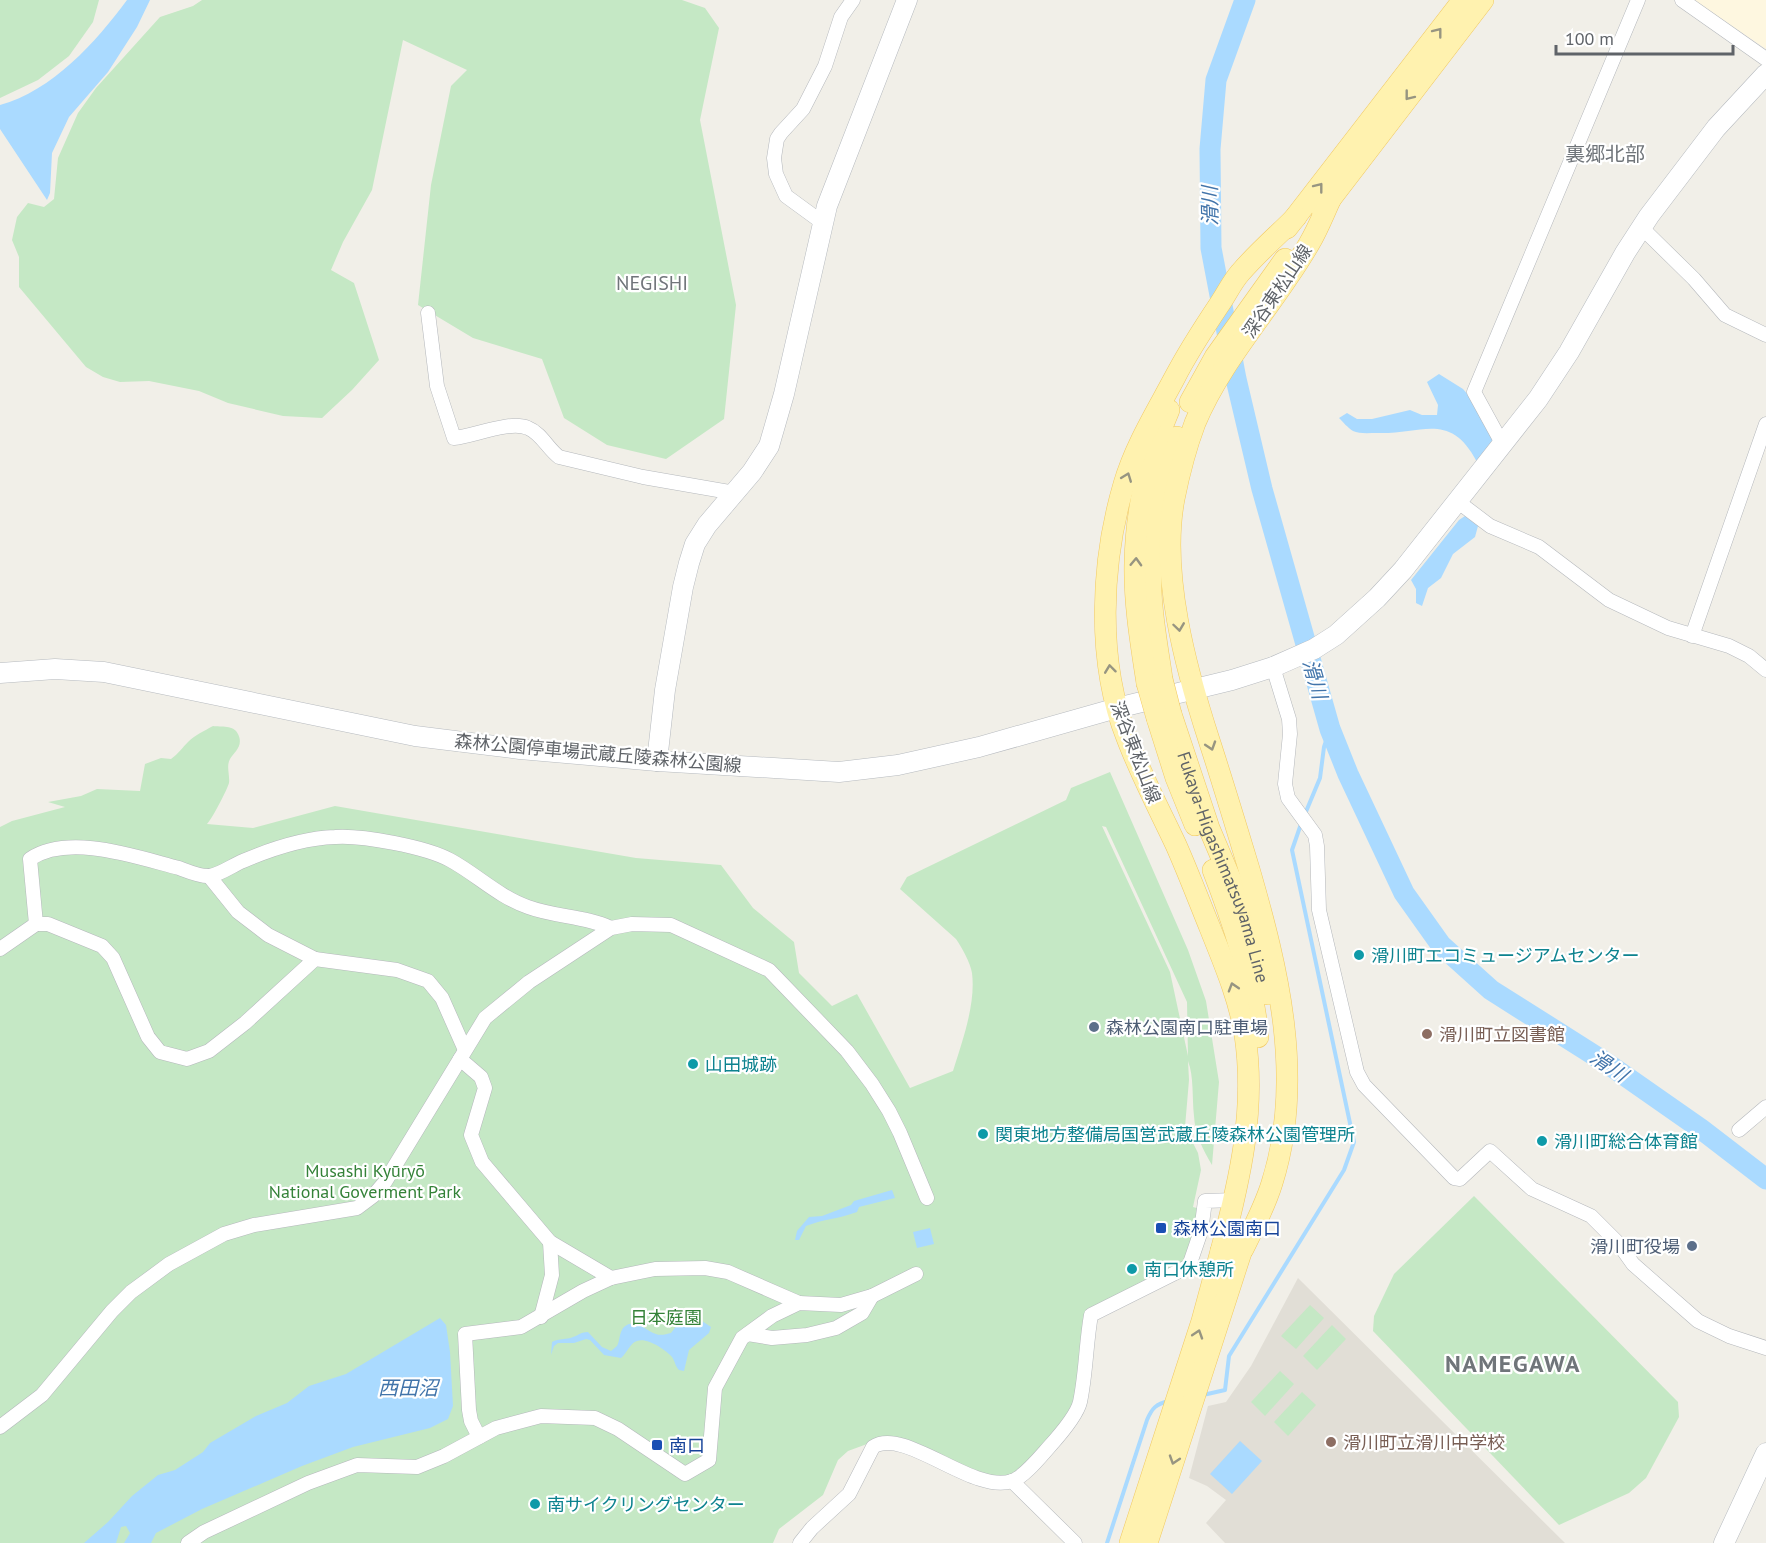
<svg xmlns="http://www.w3.org/2000/svg" width="1766" height="1543" font-family="'PT Sans','Noto Sans JP',sans-serif">
	<rect width="100%" height="100%" fill="#f1efe8"/>
	<polygon fill="#fef7e0" points="1694,0 1766,0 1766,49"/>
	<polygon fill="#e1ded6" points="1298,1278 1565,1543 1225,1543 1206,1523 1226,1500 1207,1486 1189,1478 1208,1406 1226,1402 1251,1366"/>
	<g fill="#c5e8c5" fill-rule="evenodd">
		<polygon points="0,0 99,0 93,22 69,56 38,80 0,98"/>
		<polygon points="202,0 682,0 705,8 719,28 700,120 736,305 724,419 666,459 607,445 564,418 542,359 473,338 418,305 431,185 451,86 467,70 403,40 372,190 343,242 331,270 354,283 379,360 352,390 322,418 283,416 228,403 199,391 149,381 120,382 103,377 86,367 19,287 19,257 12,240 17,217 28,203 44,207 54,199 58,158 78,113 96,88 160,17 193,6"/>
		<path d="M213 726C221 727 234 725 238 734 244 746 234 752 230 759 226 766 230 775 229 783 227 790 212 819 207 824L253 828 335 806 636 858 721 865 753 908 794 942 799 973 832 1006 857 994 910 1088 953 1071C962 1042 976 1004 972 973 970 962 962 948 956 939L900 889 907 877 1066 800 1071 788 1110 772 1188 950 1206 1001 1219 1082 1212 1165C1203 1150 1195 1134 1194 1116 1192 1098 1194 1076 1188 1061L1189 1080 1185 1127 1198 1153 1201 1170 1193 1207 1200 1209 1187 1259 1181 1266 1087 1309 1078 1398 1057 1429 1029 1460 1011 1476 994 1479 887 1438H876L867 1444 848 1451 838 1460 823 1495 779 1529 773 1543H0V827L12 821 65 807 48 802 81 796 97 789 140 791 145 764 161 758 171 759C179 753 182 748 188 742 195 735 204 731 213 726ZM1102 826 1106 827 1187 1002 1188 1056 1170 972Z"/>
		<polygon points="1474,1196 1678,1402 1679,1417 1646,1478 1629,1493 1559,1525 1373,1331 1374,1316 1394,1274"/>
		<polygon points="1310,1305 1324,1318 1296,1349 1281,1336"/>
		<polygon points="1332,1325 1346,1339 1317,1370 1303,1356"/>
		<polygon points="1280,1371 1294,1384 1265,1416 1251,1402"/>
		<polygon points="1302,1392 1316,1405 1288,1436 1274,1422"/>
	</g>
	<g fill="#aadaff">
		<path d="M127 0H150L137 27 108 72 69 117 52 153 50 193 47 200 0 129V105C52 91 96 42 127 0Z"/>
		<path d="M1439 374 1463 389 1470 397 1495 442 1477 462C1450 410 1421 435 1376 433 1369 433 1359 434 1353 431 1348 428 1343 422 1339 418L1347 413 1357 419H1372L1410 410 1422 415H1437L1438 405 1427 382Z"/>
		<polygon points="1465,516 1478,526 1475,537 1453,554 1441,578 1428,588 1422,606 1416,603 1416,589 1411,580 1459,520"/>
		<path d="M892 1190 895 1198 859 1207 857 1212C838 1219 824 1219 806 1226L799 1240H795L797 1231 809 1217 822 1216 851 1205 854 1201Z"/>
		<polygon points="930,1228 934,1244 917,1248 913,1232"/>
		<path d="M693 1317 699 1319 711 1327 709 1333 689 1350 684 1371 679 1370C675 1366 675 1361 672 1357 666 1350 647 1337 637 1341 630 1343 627 1353 621 1358L604 1355 590 1340 586 1339 574 1343H558L554 1346 551 1355 552 1342C559 1338 566 1340 573 1337 579 1335 581 1332 588 1332L602 1347 611 1351 617 1346C620 1341 619 1332 624 1327 635 1317 646 1331 656 1334 660 1336 667 1334 671 1333L680 1321Z"/>
		<polygon points="440,1318 446,1325 450,1352 453,1406 448,1419 430,1428 353,1447 302,1466 202,1509 156,1533 151,1543 124,1543 130,1533 126,1526 121,1527 116,1543 84,1543 108,1522 132,1496 158,1475 175,1470 203,1452 210,1443 256,1416 287,1403 309,1386 346,1374"/>
		<polygon points="1240,1441 1262,1461 1232,1494 1210,1474"/>
	</g>
	<g fill="none" stroke-linecap="round" stroke-linejoin="round">
		<g stroke="#aadaff" stroke-width="4">
			<polyline points="1305,814 1320,778 1324,747 1330,729"/>
			<polyline points="1203,1395 1225,1390 1229,1356 1344,1170 1354,1142 1292,850 1301,824"/>
			<path d="M1107 1543 1147 1420C1152 1408 1156 1404 1169 1401"/>
		</g>
		<polyline stroke="#aadaff" stroke-width="21" points="1245,0 1216,80 1210,149 1211,248 1236,379 1262,489 1330,729 1348,774 1404,893 1441,945 1491,990 1608,1064 1701,1129 1766,1179"/>
		<g stroke="#b5b8bc" stroke-width="15">
			<g id="street">
				<polyline points="1682,0 1766,59"/>
				<polyline points="823,223 786,196 776,174 774,158 777,139 781,133 803,109 825,66 841,17 853,0"/>
				<polyline points="1641,227 1694,279 1725,315 1766,335"/>
				<path d="M428 313 437 386 454 438C474 436 510 420 528 428 541 433 548 449 559 457L643 477 735 493"/>
				<polyline points="1503,445 1474,392 1638,0"/>
				<polyline points="1457,501 1490,526 1539,547 1609,600 1668,628 1729,646 1749,656 1766,670"/>
				<polyline points="1692,636 1766,424"/>
				<polyline points="1273,667 1289,719 1290,734 1285,784 1288,798 1315,835 1317,846 1319,910 1357,1072 1364,1085 1454,1178 1460,1179 1490,1151 1532,1189 1591,1216 1618,1243 1633,1264 1698,1321 1729,1336 1766,1348"/>
				<polyline points="209,876 238,912 268,935 315,959"/>
				<polyline points="0,949 36,924"/>
				<path d="M465 1050 442 998 428 981 397 970 315 959 245 1023 209 1051 187 1059 160 1052 148 1037 113 958 102 946 48 924H36L30 859C69 833 136 857 179 868 187 871 201 877 210 876 221 874 233 865 243 861 271 849 304 838 335 837 362 835 426 847 450 860 476 874 499 897 528 907 555 917 585 916 611 928"/>
				<polyline points="460,1059 481,1077 485,1088 471,1135 482,1162 550,1242 611,1278"/>
				<polyline points="1739,1130 1766,1107"/>
				<polyline points="541,1317 552,1275 550,1242"/>
				<polyline points="748,1334 772,1338 807,1335 836,1328 862,1313 872,1296"/>
				<polyline points="0,1427 42,1395 112,1311 131,1292 169,1264 224,1234 254,1225 357,1208 373,1196 385,1182 485,1018 529,982 611,928 632,924 671,925 769,970 847,1051 872,1084 889,1111 900,1133 927,1198"/>
				<polyline points="479,1437 471,1421 469,1410 465,1334 521,1327 583,1291 611,1278 655,1269 705,1268 728,1272 799,1303"/>
				<polyline points="1012,1481 1075,1543"/>
				<polyline points="188,1543 204,1532 308,1483 357,1465 417,1467 444,1456 496,1428 541,1416 595,1418 618,1429 685,1474 709,1460 715,1388 742,1338 772,1316 799,1303 841,1305 872,1296 916,1274"/>
				<path d="M800 1543 812 1528 849 1494 873 1447C904 1426 974 1495 1012 1481 1024 1477 1040 1457 1049 1447 1058 1437 1077 1415 1080 1402 1086 1374 1086 1343 1091 1315L1189 1266 1201 1231 1205 1201 1234 1200"/>
			</g>
		</g>
		<g stroke="#b6babf" stroke-width="21">
			<g id="secondary">
				<polyline points="0,673 55,669 104,672 415,736 520,749 657,761 839,772 898,765 979,747 1117,708 1232,680 1273,667 1314,649 1336,635 1377,598 1403,570 1538,399 1569,352 1625,253 1649,216 1716,128 1766,74"/>
				<polyline points="657,761 665,690 683,587 689,563 695,544 707,525 752,472 769,446 784,394 827,206 907,0"/>
				<polyline points="1724,1543 1766,1453"/>
			</g>
		</g>
		<g stroke="#f2c960" stroke-width="22">
			<g id="primary">
				<polyline points="1322,210 1483,0"/>
				<polyline points="1287,228 1463,0"/>
				<polyline points="1190,402 1215,357 1285,259"/>
				<path d="M1162 679C1158 650 1152 620 1151 591 1150 538 1159 487 1177 437"/>
				<path d="M1147 683C1141 644 1134 603 1135 563 1136 511 1148 457 1169 410"/>
				<path id="s1" d="M1171 714 1209 828 1245 913 1267 994"/>
				<polyline points="1157,718 1176,778 1195,825"/>
				<path d="M1213 870C1232 919 1254 984 1258 1037"/>
				<path d="M1243 1249C1254 1227 1265 1206 1272 1183 1305 1079 1278 969 1249 869 1236 826 1223 783 1209 740 1186 669 1160 574 1174 499 1179 474 1186 447 1195 423 1222 358 1274 305 1309 244 1318 229 1324 213 1331 198"/>
				<path d="M1221 1251C1240 1179 1256 1110 1245 1035 1239 998 1224 963 1210 928 1199 901 1188 872 1176 845 1159 809 1141 775 1127 738 1096 661 1101 562 1124 484 1135 446 1157 411 1175 377 1188 352 1203 329 1219 305 1226 295 1232 282 1240 273 1257 253 1278 235 1296 217"/>
				<polyline points="1130,1543 1202,1321 1221,1251 1226,1240"/>
				<polyline points="1147,1543 1246,1237"/>
			</g>
		</g>
		<use href="#street" stroke="#fff" stroke-width="14"/>
		<use href="#secondary" stroke="#fff" stroke-width="20"/>
		<use href="#primary" stroke="#fff2af" stroke-width="21"/>
		<g stroke="#f2c960" stroke-width="22" stroke-linecap="butt">
			<g id="primary-bridge">
				<polyline points="1162,679 1171,714"/>
				<polyline points="1147,683 1157,718"/>
			</g>
		</g>
		<use href="#primary-bridge" stroke="#fff2af" stroke-width="21"/>
	</g>
	<defs><path id="oneway-chevron" d="M-2-3.5L2.5 0L-2 3.5" fill="none" stroke-width="1.6" stroke-linecap="round" stroke-linejoin="round" transform="scale(1.5)"/></defs>
	<g stroke="#979581">
		<use href="#oneway-chevron" transform="translate(1438 32) rotate(-52)"/>
		<use href="#oneway-chevron" transform="translate(1409 96) rotate(128)"/>
		<use href="#oneway-chevron" transform="translate(1319 187) rotate(-52)"/>
		<use href="#oneway-chevron" transform="translate(1127 477) rotate(-69)"/>
		<use href="#oneway-chevron" transform="translate(1136 562) rotate(-88)"/>
		<use href="#oneway-chevron" transform="translate(1179 627) rotate(82)"/>
		<use href="#oneway-chevron" transform="translate(1110 669) rotate(-97)"/>
		<use href="#oneway-chevron" transform="translate(1211 746) rotate(72)"/>
		<use href="#oneway-chevron" transform="translate(1233 987) rotate(-107)"/>
		<use href="#oneway-chevron" transform="translate(1198 1334) rotate(-72)"/>
		<use href="#oneway-chevron" transform="translate(1174 1460) rotate(108)"/>
	</g>
	<g fill="#0f9aa8" stroke="#fff" stroke-width="2">
		<circle cx="1359" cy="955" r="6"/>
		<circle cx="693" cy="1064" r="6"/>
		<circle cx="983" cy="1134" r="6"/>
		<circle cx="1542" cy="1141" r="6"/>
		<circle cx="1132" cy="1269" r="6"/>
		<circle cx="535" cy="1504" r="6"/>
	</g>
	<g fill="#5c6f8a" stroke="#fff" stroke-width="2">
		<circle cx="1094" cy="1027" r="6"/>
		<circle cx="1692" cy="1246" r="6"/>
	</g>
	<g fill="#8d6e63" stroke="#fff" stroke-width="2">
		<circle cx="1427" cy="1034" r="6"/>
		<circle cx="1331" cy="1442" r="6"/>
	</g>
	<g fill="#1a4fb4" stroke="#fff" stroke-width="2">
		<rect x="1155" y="1222" width="12" height="12" rx="3"/>
		<rect x="651" y="1439" width="12" height="12" rx="3"/>
	</g>
	<g text-anchor="middle" dominant-baseline="central" stroke-width="4.5" stroke-linejoin="round" paint-order="stroke">
		<g font-size="18" fill="#5f6368" stroke="#fff">
			<text transform="translate(1277 291) rotate(-56)">深谷東松山線</text>
			<text transform="translate(1136 752) rotate(69)">深谷東松山線</text>
			<text transform="translate(598 753) rotate(5)">森林公園停車場武蔵丘陵森林公園線</text>
			<text stroke="none"><textPath href="#s1" startOffset="162">Fukaya-Higashimatsuyama Line</textPath></text>
		</g>
		<g font-size="18" fill="#0d838f" stroke="#fff" text-anchor="start">
			<text x="1371" y="955">滑川町エコミュージアムセンター</text>
			<text x="705" y="1064">山田城跡</text>
			<text x="995" y="1134">関東地方整備局国営武蔵丘陵森林公園管理所</text>
			<text x="1554" y="1141">滑川町総合体育館</text>
			<text x="1144" y="1269">南口休憩所</text>
			<text x="547" y="1504">南サイクリングセンター</text>
		</g>
		<g font-size="18" fill="#4e5e75" stroke="#fff" text-anchor="start">
			<text x="1106" y="1027">森林公園南口駐車場</text>
			<text x="1680" y="1246" text-anchor="end">滑川町役場</text>
		</g>
		<g font-size="18" fill="#785e54" stroke="#fff" text-anchor="start">
			<text x="1439" y="1034">滑川町立図書館</text>
			<text x="1343" y="1442">滑川町立滑川中学校</text>
		</g>
		<g font-size="18" fill="#348238" stroke="#fff">
			<text x="365" y="1170">Musashi Kyūryō<tspan x="365" dy="21">National Goverment Park</tspan></text>
			<text x="666" y="1317">日本庭園</text>
		</g>
		<g font-size="18" fill="#164399" stroke="#fff" text-anchor="start">
			<text x="1173" y="1228">森林公園南口</text>
			<text x="669" y="1445">南口</text>
		</g>
		<g font-size="20" fill="#70757a" stroke="#fff">
			<text x="1605" y="154">裏郷北部</text>
			<text x="652" y="283">NEGISHI</text>
		</g>
		<g font-size="20" font-style="italic" fill="#4174aa" stroke="#fff">
			<text transform="translate(1210 206) rotate(-91)">滑川</text>
			<text transform="translate(1315 679) rotate(74)">滑川</text>
			<text transform="translate(1609 1066) rotate(34)">滑川</text>
			<text x="408" y="1388">西田沼</text>
		</g>
		<g font-size="24" font-weight="bold" letter-spacing="1.5" fill="#70757a" stroke="#fff">
			<text x="1513" y="1363">NAMEGAWA</text>
		</g>
	</g>
	<path d="M1556 45v9h177v-9" fill="none" stroke="#5f6368" stroke-width="3"/>
	<text x="1565" y="45" font-size="18" fill="#5f6368" stroke="#ffffff" stroke-width="4.5" paint-order="stroke">100 m</text>
</svg>
